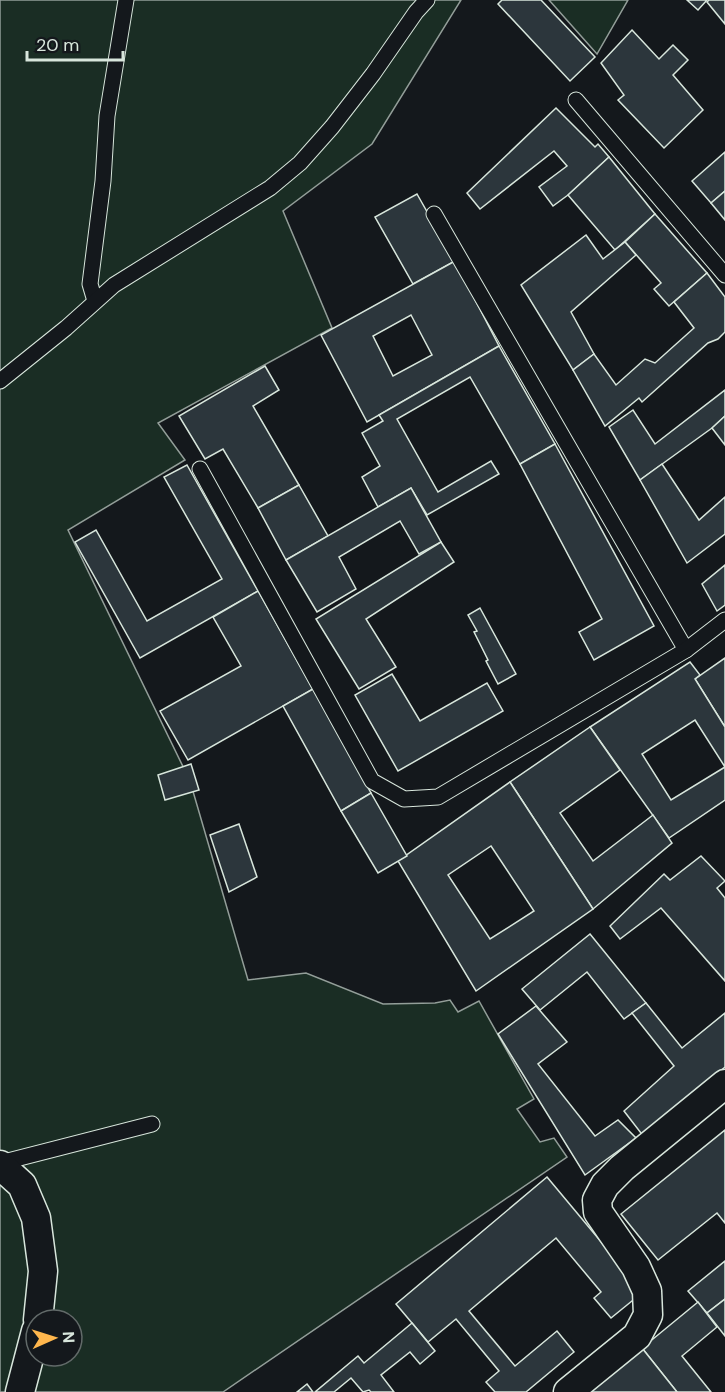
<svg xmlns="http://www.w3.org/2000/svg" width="725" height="1392" font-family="'DM Sans',sans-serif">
	<rect width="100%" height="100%" fill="#14181c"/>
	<g fill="#1a2d24" stroke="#939e99" stroke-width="1.5" fill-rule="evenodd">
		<path d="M0 0H461L372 144 283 211 332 328 158 423 185 460 68 530 190 781 248 980 306 973 383 1004 435 1003 450 1000 458 1012 479 1001 534 1099 517 1109 540 1142 554 1138 567 1157 223 1392H0ZM36 1320H72V1356H36Z"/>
		<polygon points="549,0 628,0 597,54"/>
	</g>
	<g fill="#2c363c" stroke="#d8e6dc" stroke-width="1.5" fill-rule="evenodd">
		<polygon points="502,0 541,0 595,57 570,81 498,4"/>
		<polygon points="687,0 707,0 698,10"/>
		<polygon points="709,0 725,0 725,24 707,2"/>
		<polygon points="632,30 659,59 673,45 688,60 673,75 703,110 664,148 618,100 624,95 601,63"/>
		<polygon points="556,108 595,147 598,144 609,157 568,195 553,206 539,187 567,166 554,151 480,209 467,193"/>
		<polygon points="725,152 725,191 711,203 692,181"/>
		<polygon points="609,157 655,214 615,250 568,195"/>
		<polygon points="725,191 725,220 711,203"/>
		<polygon points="417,194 455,261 413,284 375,217"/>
		<polygon points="655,214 707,273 669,306 654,289 661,283 625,242"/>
		<polygon points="586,235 603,259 625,242 636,255 571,312 594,354 573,370 521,285"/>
		<path d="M455 261 499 346 367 422 321 335ZM411 315 432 355 393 376 373 336Z"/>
		<polygon points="707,273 725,297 725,332 718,339 708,343 642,402 639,398 605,426 573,370 594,354 616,385 645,359 655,363 694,328 674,302"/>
		<polygon points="499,346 555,444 520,464 470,377 397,419 438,492 491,461 499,474 427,515 411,488 378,507 362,477 380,466 362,433 383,421 379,415"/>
		<polygon points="265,366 279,390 253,406 299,485 258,508 223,449 205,459 179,416"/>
		<polygon points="725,390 725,416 712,428 640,480 609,427 633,410 655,444"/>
		<polygon points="725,416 725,445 712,428"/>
		<polygon points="555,444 654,626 594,660 579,632 602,619 520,464"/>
		<polygon points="662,464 699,520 725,497 725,534 687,563 640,480"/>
		<polygon points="187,465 258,591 140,658 75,542 96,530 147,621 222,579 164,477"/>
		<polygon points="299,485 328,536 286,560 258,508"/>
		<polygon points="411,488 441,542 419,554 400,521 339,557 356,589 317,612 286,560"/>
		<polygon points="441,542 454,562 366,619 396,667 359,689 316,619"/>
		<polygon points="725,565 725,605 717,611 702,584"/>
		<polygon points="258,591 313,689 188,760 160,711 241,666 213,617"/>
		<polygon points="480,608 516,674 498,684 486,661 488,660 474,632 477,631 468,615"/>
		<polygon points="725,658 725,727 695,679"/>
		<path d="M690 662 700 675 695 679 725 727V800L669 838 590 727ZM695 720 725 767 671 800 642 754Z"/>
		<polygon points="392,674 420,721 487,683 503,711 398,771 355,695"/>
		<polygon points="313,689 371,793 341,811 283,706"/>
		<polygon points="590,727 620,770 560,813 593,861 653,815 672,843 593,909 510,782"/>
		<polygon points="191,764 199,790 165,800 158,775"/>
		<path d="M510 782 593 909 476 991 398 861ZM491 846 534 911 490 939 448 875Z"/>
		<polygon points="371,793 407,856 378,873 341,811"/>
		<polygon points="239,824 257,877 229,892 210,835"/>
		<polygon points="701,856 725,881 717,888 725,898 725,981 661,908 620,939 610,926 664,874 670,880"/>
		<polygon points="590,934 646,1003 624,1019 587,972 540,1010 522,989"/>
		<polygon points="646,1003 682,1048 725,1013 725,1067 644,1137 624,1111 674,1066 632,1013"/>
		<polygon points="536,1006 567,1042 538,1064 595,1136 618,1120 636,1138 585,1175 498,1034"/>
		<polygon points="725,1130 725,1223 717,1213 658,1260 621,1214"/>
		<polygon points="547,1177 643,1292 611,1318 594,1298 601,1292 556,1238 469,1311 515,1366 557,1331 574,1352 526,1392 495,1392 486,1382 499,1371 456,1319 428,1342 396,1304"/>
		<polygon points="725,1261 725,1299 707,1313 688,1291"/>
		<polygon points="725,1299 725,1336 707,1313"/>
		<polygon points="698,1302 717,1327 682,1356 711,1392 677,1392 642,1348"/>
		<polygon points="412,1323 435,1351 420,1364 410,1352 381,1375 394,1392 371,1392 369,1390 363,1392 351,1378 334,1392 315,1392 358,1356 364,1363"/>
		<polygon points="642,1348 677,1392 589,1392"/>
		<polygon points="307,1384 313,1392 297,1392"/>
	</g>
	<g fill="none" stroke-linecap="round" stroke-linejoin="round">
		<g stroke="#d8e6dc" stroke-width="17">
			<g id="service">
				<polyline points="576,100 725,275"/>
				<polyline points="434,214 686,650"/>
				<polyline points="95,301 90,284 103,181 107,116 126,0"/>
				<polyline points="0,381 66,328 114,285 270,188 300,163 332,127 373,74 416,12 427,0"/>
				<polyline points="200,469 372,781 404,799 438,797 686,650 725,620"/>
				<polyline points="0,1163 152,1124"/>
			</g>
		</g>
		<g stroke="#d8e6dc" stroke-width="31">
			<g id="minor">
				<polyline points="0,1165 22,1185 36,1218 43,1271 38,1320"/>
				<polyline points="20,1392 36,1331"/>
				<polyline points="568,1392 637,1336 648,1315 647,1291 636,1267 598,1212 597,1200 605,1185 622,1168 725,1084"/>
			</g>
		</g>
		<use href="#service" stroke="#14181c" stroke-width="15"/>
		<use href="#minor" stroke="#14181c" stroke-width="28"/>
	</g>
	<g transform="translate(54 1338) rotate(87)"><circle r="28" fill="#14181c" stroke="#626a69" stroke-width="1.5"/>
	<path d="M0-4.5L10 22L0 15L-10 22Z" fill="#ffb74d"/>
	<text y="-9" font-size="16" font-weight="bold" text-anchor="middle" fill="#d8e6dc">N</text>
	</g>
	<path d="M27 51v9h96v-9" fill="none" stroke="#d8e6dc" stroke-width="3"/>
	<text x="36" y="51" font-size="18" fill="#d8e6dc" stroke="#14181c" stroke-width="4.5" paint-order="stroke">20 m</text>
</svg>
